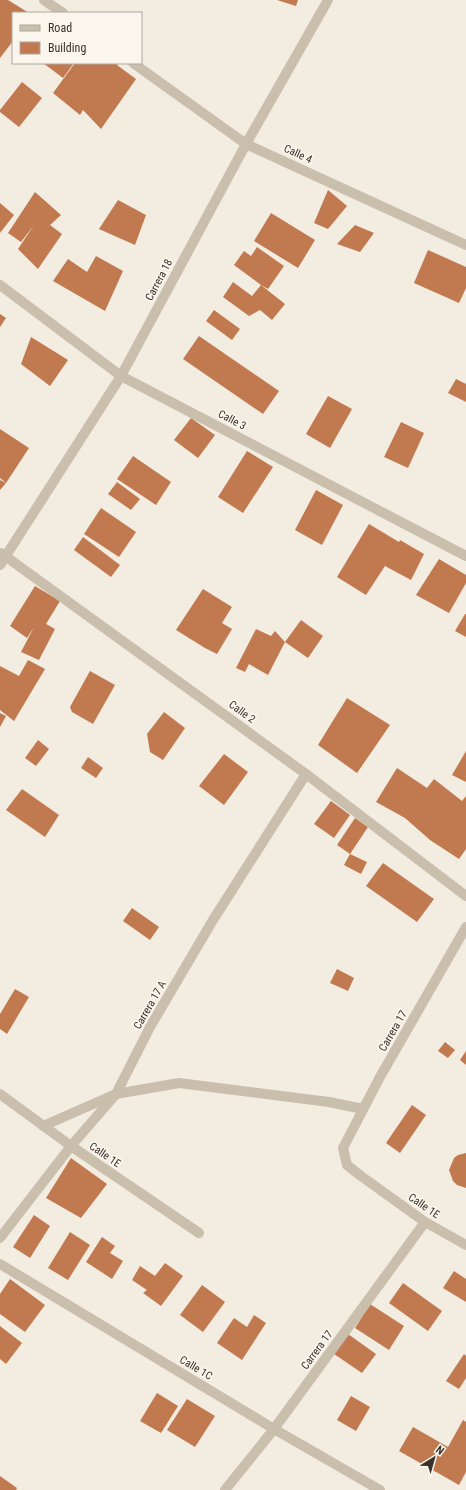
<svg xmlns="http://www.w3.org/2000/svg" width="466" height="1490" font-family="'Roboto Condensed',sans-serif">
	<rect width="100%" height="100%" fill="#f2ece1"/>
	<g fill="#c17a50">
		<polygon points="0,0 8,0 29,13 13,13 13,41 0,58"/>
		<polygon points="277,0 298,0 296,6"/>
		<polygon points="43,63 74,63 63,78"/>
		<polygon points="75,63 118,63 117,65 136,79 101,129 83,110 80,115 53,93"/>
		<polygon points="22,82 42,98 19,127 0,112 0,110"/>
		<polygon points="328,190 347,206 328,229 314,223"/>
		<polygon points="35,192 61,215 50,225 62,234 38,269 18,249 34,225 21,242 8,233"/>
		<polygon points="118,200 146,215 135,245 99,229"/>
		<polygon points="0,203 14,215 0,233"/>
		<polygon points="271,213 315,240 298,268 254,241"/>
		<polygon points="355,225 374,233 360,252 337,244"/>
		<polygon points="257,247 284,266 268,289 261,285 285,304 272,320 260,310 249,316 223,297 233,282 252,296 261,285 234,265 244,251 251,256"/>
		<polygon points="428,250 466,267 466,288 459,303 414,283"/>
		<polygon points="96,256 123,271 105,311 53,281 68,259 87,272"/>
		<polygon points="214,310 240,329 232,340 206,321"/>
		<polygon points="0,314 6,318 0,327"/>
		<polygon points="199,336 279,391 263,414 183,359"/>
		<polygon points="31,337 68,360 50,386 21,364"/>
		<polygon points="456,379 466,384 466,402 448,393"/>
		<polygon points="328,396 352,409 330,448 306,434"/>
		<polygon points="191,418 215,435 198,458 174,440"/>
		<polygon points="401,422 424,433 408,468 384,457"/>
		<polygon points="0,429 29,448 6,483 0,478"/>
		<polygon points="247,451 273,467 243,513 218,497"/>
		<polygon points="133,456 171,482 156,505 117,479"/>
		<polygon points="0,480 6,483 0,490"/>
		<polygon points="117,482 140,499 131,510 108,494"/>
		<polygon points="316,490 343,505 322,545 295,530"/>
		<polygon points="101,508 136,532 119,557 84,534"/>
		<polygon points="369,524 399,542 400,540 424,554 411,580 385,566 366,595 337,577"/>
		<polygon points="83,537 120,565 111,577 74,550"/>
		<polygon points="439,559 466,575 466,583 449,613 416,595"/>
		<polygon points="35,586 60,601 46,624 55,629 39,660 21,652 34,627 27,638 10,626"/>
		<polygon points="203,589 232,607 222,623 232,629 217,654 205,648 176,630"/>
		<polygon points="465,614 466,614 466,637 455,631"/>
		<polygon points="301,620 323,636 308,658 285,642"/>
		<polygon points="256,629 271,636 275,631 285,642 268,675 249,664 245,672 236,668"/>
		<polygon points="28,660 45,669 14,721 0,710 0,666 19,676"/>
		<polygon points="90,671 115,685 93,724 72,712 70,707"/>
		<polygon points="347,698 390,725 357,773 318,745"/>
		<polygon points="164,712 185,728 163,760 150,752 147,734"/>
		<polygon points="0,713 6,716 0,727"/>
		<polygon points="38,740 49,749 36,766 25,758"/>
		<polygon points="466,751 466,782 452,775"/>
		<polygon points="224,754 248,772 224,805 199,786"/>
		<polygon points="88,757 103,768 96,778 81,768"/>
		<polygon points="397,768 427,788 434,779 462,801 466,796 466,849 459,859 430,840 405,818 376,802"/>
		<polygon points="22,789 59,815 45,837 6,810"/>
		<polygon points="331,801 350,815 334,838 314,824"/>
		<polygon points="355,818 368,827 350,854 337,845"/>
		<polygon points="350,854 367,862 361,874 344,865"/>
		<polygon points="383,863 434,899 417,922 366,886"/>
		<polygon points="132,908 159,927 150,940 123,921"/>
		<polygon points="337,969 354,978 348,991 330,983"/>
		<polygon points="15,989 29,997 7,1034 0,1029 0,1014"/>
		<polygon points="445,1042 455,1050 448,1058 438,1051"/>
		<polygon points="466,1051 466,1065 460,1060"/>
		<polygon points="412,1105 426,1115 400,1153 386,1143"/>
		<polygon points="466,1153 466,1188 457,1185 453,1181 449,1170 454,1158 458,1155"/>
		<polygon points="71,1158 107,1184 81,1218 46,1198"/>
		<polygon points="34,1215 50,1226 30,1258 13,1247"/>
		<polygon points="70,1232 90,1245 68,1280 48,1268"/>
		<polygon points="102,1237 115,1246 110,1253 123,1261 112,1279 86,1262"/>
		<polygon points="165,1263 183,1276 161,1306 143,1293 147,1290 132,1280 140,1266 155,1276"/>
		<polygon points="454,1271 466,1279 466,1302 443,1288"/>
		<polygon points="10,1279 45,1305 25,1332 0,1314 0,1294"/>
		<polygon points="403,1283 442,1311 428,1331 389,1303"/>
		<polygon points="202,1285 225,1302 203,1332 180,1315"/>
		<polygon points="370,1304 404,1326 389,1350 355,1328"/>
		<polygon points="254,1315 266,1323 242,1360 217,1343 234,1318 247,1327"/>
		<polygon points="0,1326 22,1343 6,1364 0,1359"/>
		<polygon points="348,1334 376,1354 362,1373 334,1354"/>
		<polygon points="464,1354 466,1356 466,1378 459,1389 446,1381"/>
		<polygon points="157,1393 178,1406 161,1433 140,1421"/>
		<polygon points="351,1396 370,1407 356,1431 337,1420"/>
		<polygon points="187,1399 215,1416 195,1447 167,1430"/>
		<polygon points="463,1420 466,1422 466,1472 459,1485 399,1451 413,1427 448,1447"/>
		<polygon points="0,1476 17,1488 16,1490 0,1490"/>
	</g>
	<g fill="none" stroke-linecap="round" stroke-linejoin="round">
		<g stroke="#cabead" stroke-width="10">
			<polyline points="44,0 63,13"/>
			<polyline points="133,63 246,144 466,245"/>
			<polyline points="0,285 121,376 466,556"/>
			<polyline points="1,553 306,774 466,896"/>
			<polyline points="0,565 121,376 246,144 328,0"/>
			<polyline points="466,927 380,1077 343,1148 347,1165 361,1176 425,1222 466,1245"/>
			<polyline points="0,1094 71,1146 199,1233"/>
			<polyline points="43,1126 116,1094 179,1083 329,1102 363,1109"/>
			<polyline points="0,1238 71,1146 116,1094 150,1027 213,920 306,774"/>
			<polyline points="0,1264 274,1429 380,1490"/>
			<polyline points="225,1490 274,1429 425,1222"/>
		</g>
	</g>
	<g text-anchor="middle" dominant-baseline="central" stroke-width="3.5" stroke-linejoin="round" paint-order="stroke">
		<g font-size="11" fill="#39312b" stroke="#faf6ed">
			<text transform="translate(298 154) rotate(25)">Calle 4</text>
			<text transform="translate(159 280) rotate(-62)">Carrera 18</text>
			<text transform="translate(232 420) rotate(28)">Calle 3</text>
			<text transform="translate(242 712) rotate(36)">Calle 2</text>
			<text transform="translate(150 1005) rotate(-60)">Carrera 17 A</text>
			<text transform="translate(393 1031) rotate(-60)">Carrera 17</text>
			<text transform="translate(105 1155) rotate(34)">Calle 1E</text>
			<text transform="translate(424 1206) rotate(34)">Calle 1E</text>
			<text transform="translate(317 1350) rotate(-54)">Carrera 17</text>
			<text transform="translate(196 1368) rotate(31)">Calle 1C</text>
		</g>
	</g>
	<rect x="12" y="12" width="130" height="52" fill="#faf6ed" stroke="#ada79f"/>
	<rect x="20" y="25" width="20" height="6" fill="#cabead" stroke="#ada79f"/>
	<text x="48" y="32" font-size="12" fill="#39312b">Road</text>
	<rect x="20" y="42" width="20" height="12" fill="#c17a50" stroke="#ada79f"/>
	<text x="48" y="52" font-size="12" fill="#39312b">Building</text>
	<g transform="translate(434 1458) rotate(37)" stroke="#faf6ed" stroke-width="3" paint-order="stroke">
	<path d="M0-3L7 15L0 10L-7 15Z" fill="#39312b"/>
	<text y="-6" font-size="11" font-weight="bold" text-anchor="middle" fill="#39312b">N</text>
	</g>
</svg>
